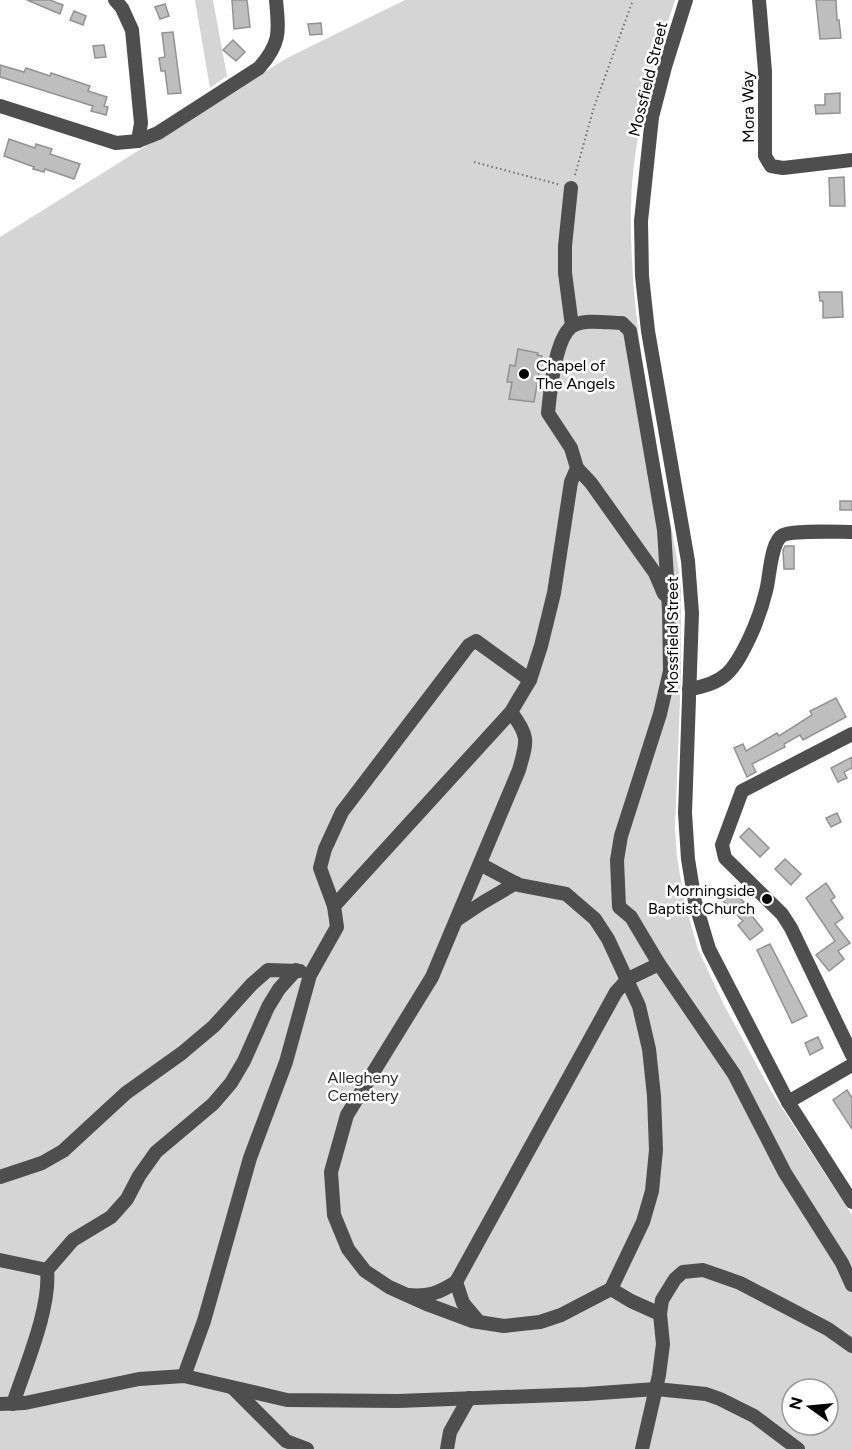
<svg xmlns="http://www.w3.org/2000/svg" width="852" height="1449" font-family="Figtree,sans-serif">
	<rect width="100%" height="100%" fill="#fff"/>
	<g fill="#d5d5d5" fill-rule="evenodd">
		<polygon points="195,0 213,0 227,76 210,88"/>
		<path d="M405 0H675C653 67 632 137 631 209 629 326 658 449 678 565L681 589V674L675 828 677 857 685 904 698 949 724 1005 771 1091 852 1215V1449H0V237L287 58ZM792 1389H828V1425H792Z"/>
	</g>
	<g fill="#bebebe" stroke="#929292" stroke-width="1.5">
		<polygon points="27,0 50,0 63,5 60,14"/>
		<polygon points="232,0 247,0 250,27 234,29"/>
		<polygon points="816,0 836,0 837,20 839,20 841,38 820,39"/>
		<polygon points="165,4 169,16 160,19 155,7"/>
		<polygon points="74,11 86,16 83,25 70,20"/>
		<polygon points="321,23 322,34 310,35 308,24"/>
		<polygon points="173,32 181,93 168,94 165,71 161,71 159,58 165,57 162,33"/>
		<polygon points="233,40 245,52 236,61 223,50"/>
		<polygon points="104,45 106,57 95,58 93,46"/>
		<polygon points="0,65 24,72 26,68 50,76 51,73 90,86 88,91 107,97 104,106 108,107 106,115 91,111 93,106 0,77"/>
		<polygon points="840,93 840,113 816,114 815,105 825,105 825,94"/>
		<polygon points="9,139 35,148 36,144 52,149 50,154 80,164 74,179 45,169 44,172 33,169 34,167 4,156"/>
		<polygon points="844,177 845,206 830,206 829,178"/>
		<polygon points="819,292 842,292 843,317 823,318 823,301 820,301"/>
		<polygon points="518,349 538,353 537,355 542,356 534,402 509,399 512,382 507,382 510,365 515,366"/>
		<rect x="840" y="501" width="12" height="9"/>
		<polygon points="785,546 794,546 794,569 784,569 783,550"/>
		<polygon points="836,698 846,717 803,740 800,735 784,744 785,747 752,764 756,772 747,777 734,748 743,744 746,751 777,733 779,736 812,715 810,711"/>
		<polygon points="852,757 852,768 844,772 847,778 838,782 831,768"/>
		<polygon points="837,813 841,822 831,827 826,818"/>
		<polygon points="749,828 769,848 760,857 740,837"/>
		<polygon points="785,859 801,874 791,885 775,869"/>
		<polygon points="826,883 835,897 831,900 843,918 835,924 850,943 838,951 844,959 829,971 816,955 835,941 806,898"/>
		<polygon points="730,888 744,902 742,903 763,930 750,940 738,925 743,921 720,898"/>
		<polygon points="770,944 807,1016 792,1023 757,950"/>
		<polygon points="818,1037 823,1048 810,1055 805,1043"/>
		<polygon points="847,1090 852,1098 852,1129 833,1100"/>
	</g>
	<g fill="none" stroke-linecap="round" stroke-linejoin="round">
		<g stroke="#707070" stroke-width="2" stroke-dasharray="1.5 3" stroke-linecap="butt">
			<polyline points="474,162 561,185"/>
			<polyline points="575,175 594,107 633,0"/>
		</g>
		<g stroke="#4e4e4e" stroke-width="14">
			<polyline points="115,0 122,8 132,30 141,123 138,141"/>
			<polyline points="686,0 665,67 652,117 641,221 642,276 648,331 688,561 692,613 685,813 688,859 695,902 709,949 788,1102 852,1202"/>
			<polyline points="759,0 765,71 765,156 771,166 783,168 852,160"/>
			<path d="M0 106 116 143 138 141 158 133 259 68C281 43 279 32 276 0"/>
			<polyline points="571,188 565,246 565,273 572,326"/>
			<polyline points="577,468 591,483 655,573 664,594"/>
			<path d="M689 689C725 684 734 670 749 639 756 624 762 608 766 591 770 578 770 542 783 535 794 530 837 532 852 532"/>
			<polyline points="852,734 742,791 722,845 725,858 782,914 791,928 852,1055"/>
			<path d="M480 864 519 885 566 894 595 919 608 939 639 1006 649 1049 654 1096 656 1150 652 1191 643 1222 611 1289 561 1315 540 1322 504 1326 472 1321 429 1305 389 1287 365 1271 348 1249 334 1215 331 1172 347 1115 432 977 519 770C527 741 530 737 511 712"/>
			<polyline points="334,906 320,868 325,849 342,812 469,645 476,641 530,680"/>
			<polyline points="458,919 482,903 516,883"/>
			<polyline points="659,964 734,1074 785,1173 842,1263 852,1285"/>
			<polyline points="788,1102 852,1065"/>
			<polyline points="0,1177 42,1163 63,1151 126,1093 182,1053 214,1026 252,984 268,970 300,971"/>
			<polyline points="0,1260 47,1270"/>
			<polyline points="456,1282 463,1303 479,1322"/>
			<polyline points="611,1289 631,1301 660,1314 663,1344 659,1375 642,1449"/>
			<polyline points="660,1314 662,1300 675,1279 683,1272 703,1270 740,1283 828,1329 852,1346"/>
			<path d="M184 1376 204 1321 250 1158 286 1062 310 975 337 927 334 906 511 712 530 680 541 646 554 593 571 482 577 468 571 448 548 413C550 392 555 340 571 327 583 318 608 323 622 323L630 331 664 530 669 610 670 671 660 714 621 836 617 860 619 907 631 917 659 964 628 979 616 992 456 1282C439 1293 428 1297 408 1295"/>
			<polyline points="233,1388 286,1441 307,1449"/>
			<polyline points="0,1404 25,1403 139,1379 184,1376 287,1400 398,1401 586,1394 656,1389 706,1394 720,1399 754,1416 798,1449"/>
			<path d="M13 1404C25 1367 51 1308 47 1270L73 1240 111 1217 127 1199 139 1176 156 1152 213 1104 231 1083 244 1061 268 1007 279 989 296 970"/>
			<polyline points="447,1449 450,1432 469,1398"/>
		</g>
	</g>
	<g fill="#000" stroke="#fff" stroke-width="2">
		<circle cx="524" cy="374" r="6"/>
		<circle cx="767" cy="899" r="6"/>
	</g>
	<g text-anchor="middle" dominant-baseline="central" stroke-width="5" stroke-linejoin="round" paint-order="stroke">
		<g font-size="16" fill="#000" stroke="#fff">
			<text transform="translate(648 79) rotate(-76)">Mossfield Street</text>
			<text transform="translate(748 107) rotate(-91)">Mora Way</text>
			<text transform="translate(672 635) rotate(-90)">Mossfield Street</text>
		</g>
		<g font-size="16" fill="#000" stroke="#fff" text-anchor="start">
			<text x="536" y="365">Chapel of<tspan x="536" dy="18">The Angels</tspan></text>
			<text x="755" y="890" text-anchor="end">Morningside<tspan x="755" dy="18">Baptist Church</tspan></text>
		</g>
		<g font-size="16" fill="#2c2c2c" stroke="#fff">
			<text x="363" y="1077">Allegheny<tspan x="363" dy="18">Cemetery</tspan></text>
		</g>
	</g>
	<g transform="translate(810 1407) rotate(285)"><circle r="28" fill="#ffffff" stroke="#999999" stroke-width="1.5"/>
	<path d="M0-4.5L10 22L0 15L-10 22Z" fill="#000000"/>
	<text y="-9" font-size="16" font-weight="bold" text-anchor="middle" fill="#000000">N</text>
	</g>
</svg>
